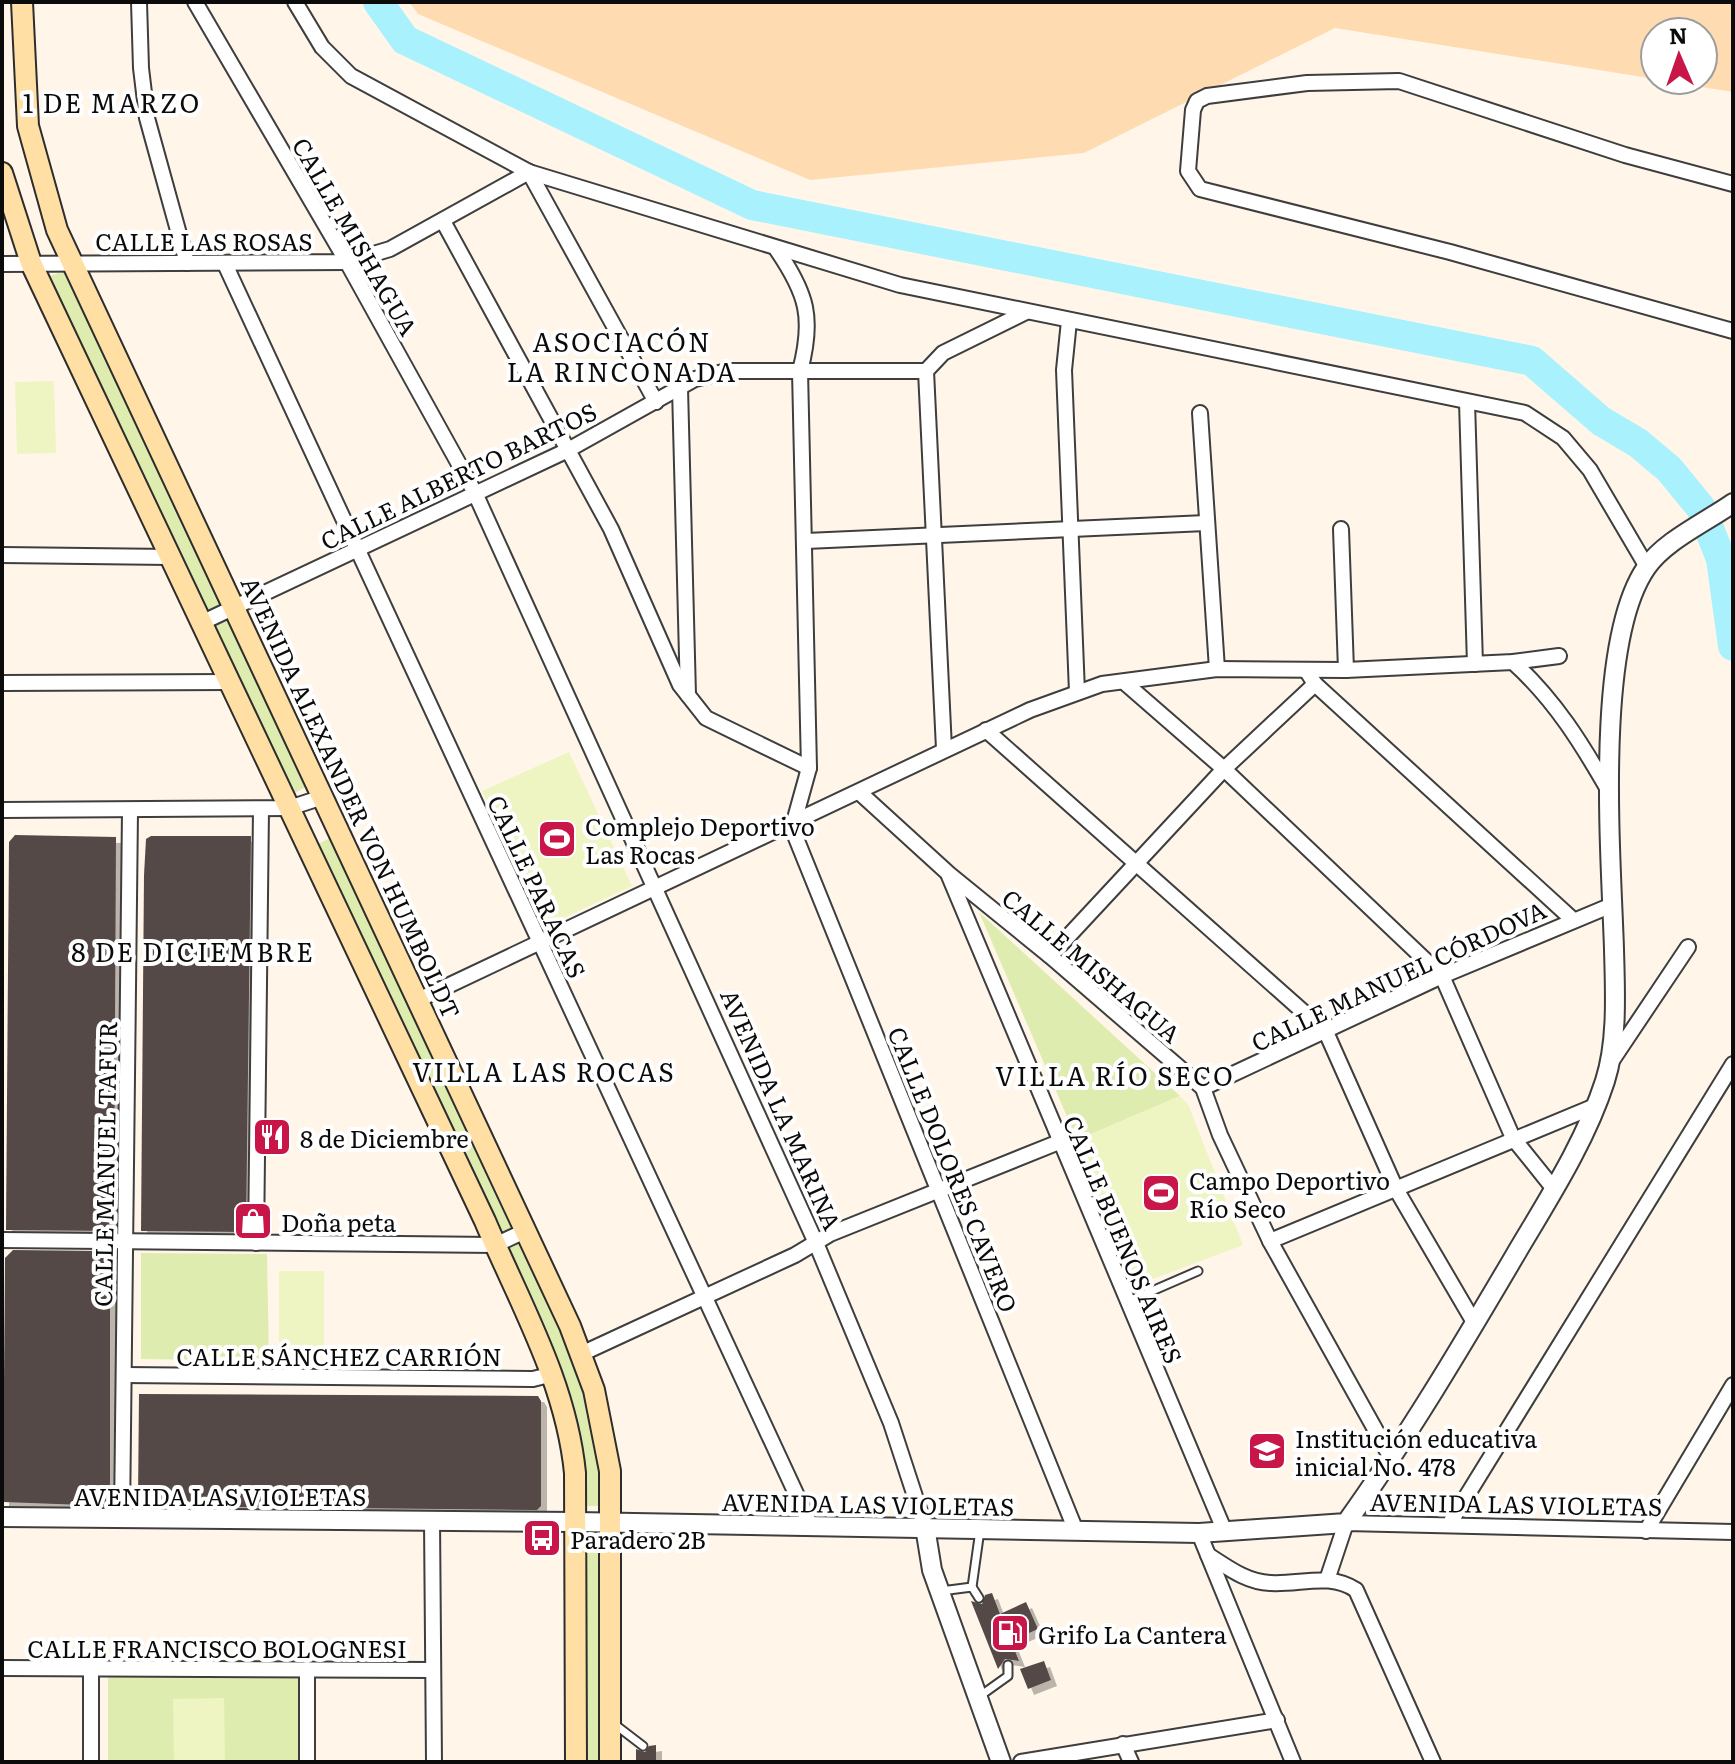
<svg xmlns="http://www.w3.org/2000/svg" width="1735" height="1764" font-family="Literata,serif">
	<defs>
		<filter id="shadow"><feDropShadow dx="6" dy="6" stdDeviation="0" flood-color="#0004"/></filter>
	</defs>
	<rect width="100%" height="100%" fill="#fff6e9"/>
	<g fill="#deedaf">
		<polygon points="67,271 309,785 293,794 49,276"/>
		<polygon points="332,837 575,1356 596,1426 605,1506 585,1506 575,1418 558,1363 316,845"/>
		<polygon points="979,912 1180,1096 1077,1140"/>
		<polygon points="141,1253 267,1254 269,1361 141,1359"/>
		<polygon points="603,1540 602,1762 585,1762 587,1541"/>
		<polygon points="108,1675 302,1677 301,1762 108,1762"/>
	</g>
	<polygon fill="#ffdbb1" points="409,2 1733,2 1733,92 1658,80 1703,80 1703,32 1655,32 1655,79 1335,28 1084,153 810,180 418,14"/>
	<g fill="#eef4c2">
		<polygon points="54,381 56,453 17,454 15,382"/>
		<polygon points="569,752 632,886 544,927 482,791"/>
		<polygon points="1180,1096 1188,1104 1243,1245 1137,1285 1077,1140"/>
		<rect x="279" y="1271" width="45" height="83"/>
		<polygon points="224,1698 225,1762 174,1762 173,1699"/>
	</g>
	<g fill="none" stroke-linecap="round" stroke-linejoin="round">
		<polyline stroke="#a8f1fd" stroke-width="30" points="378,2 405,40 752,205 1532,361 1601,421 1638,443 1669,469 1701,508 1721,559 1733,646"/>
	</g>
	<g fill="#554947" filter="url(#shadow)">
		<polygon points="15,835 116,837 114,1231 6,1230 9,842"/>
		<polygon points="151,836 251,836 246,1232 141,1231 144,875 146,839"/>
		<polygon points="13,1250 104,1251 110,1258 110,1506 3,1502 5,1258"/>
		<polygon points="139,1394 538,1396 541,1401 541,1506 537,1510 143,1506 138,1500"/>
		<polygon points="992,1593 1000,1614 1026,1602 1038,1629 1011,1641 1019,1661 1005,1659 998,1669 971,1601 982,1604 985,1595"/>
		<polygon points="1044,1661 1051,1680 1028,1689 1020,1669"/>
		<polygon points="656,1745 656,1762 636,1762 636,1749 645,1752 649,1746"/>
	</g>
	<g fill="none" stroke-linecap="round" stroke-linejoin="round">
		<g stroke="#3e3e3e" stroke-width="11">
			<g id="service">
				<polyline points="1129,1301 1198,1271"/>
				<polyline points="972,1587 980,1530"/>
				<polyline points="941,1591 972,1587 979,1598"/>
				<polyline points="980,1696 1008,1676 1008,1665"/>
				<polyline points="613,1723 643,1746"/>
			</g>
		</g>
		<g stroke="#3e3e3e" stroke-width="18">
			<g id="minor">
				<polyline points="139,2 141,68 147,118 187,263"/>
				<polyline points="195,2 347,262 475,493 816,1243 891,1423 925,1527"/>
				<polyline points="295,2 322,47 351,76 529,172 900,285 1525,413 1563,438 1590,470 1647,567"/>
				<polyline points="529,172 656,402"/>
				<polyline points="1733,184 1625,155 1399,81 1307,83 1207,96 1197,101 1193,110 1188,171 1200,189 1450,252 1733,331"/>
				<polyline points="443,221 611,529 680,685 706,718 809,768"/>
				<path d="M777 250C807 294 814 318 800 371L809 768 794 822 796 838 1076 1531"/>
				<polyline points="2,264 347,262 390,249 529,172"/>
				<polyline points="225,264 811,1526"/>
				<polyline points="1069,321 1064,370 1077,692"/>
				<polyline points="680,388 688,695"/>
				<polyline points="1467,402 1475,664"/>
				<polyline points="1200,413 1217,669"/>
				<polyline points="1341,529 1346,670"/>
				<polyline points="806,541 1206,523"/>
				<polyline points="2,555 170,557"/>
				<polyline points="201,623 568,450 695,379 727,371 926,371"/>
				<path d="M1513 662C1555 700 1582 744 1610 793"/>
				<polyline points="1124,682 1224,769 1442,976 1513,1138 1554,1189"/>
				<polyline points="2,683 229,682"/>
				<polyline points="1315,684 1572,919"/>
				<polyline points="986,730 1326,1032 1396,1189 1475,1324"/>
				<polyline points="944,749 926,371 943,353 1026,312"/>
				<polyline points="859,792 949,874 1050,956 1203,1088 1220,1135 1270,1241 1390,1456"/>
				<polyline points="2,810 289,808 323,797"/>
				<polyline points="949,876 1225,1532"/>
				<polyline points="1050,956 1224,769 1315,684 1306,670"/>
				<polyline points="418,1000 1030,710 1102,684 1217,669 1346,670 1513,662 1559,656"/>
				<polyline points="1613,1059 1688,947"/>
				<polyline points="1203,1088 1442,976 1612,905"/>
				<polyline points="2,1240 495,1245 525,1231"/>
				<polyline points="1270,1241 1595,1106"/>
				<polyline points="256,1243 261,809"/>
				<polyline points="581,1354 795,1255 830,1234 1059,1142"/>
				<polyline points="124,1375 533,1379 553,1374"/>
				<polyline points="122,1518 130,811"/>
				<polyline points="432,1520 434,1762"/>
				<polyline points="1450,1523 1733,1064"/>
				<polyline points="1646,1531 1733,1385"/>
				<polyline points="1199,1533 1293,1762"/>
				<path d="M1208 1555C1227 1567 1246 1582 1270 1583 1300 1585 1330 1572 1356 1590L1433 1762"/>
				<polyline points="1327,1580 1346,1523 1733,1532"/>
				<polyline points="2,1668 433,1670"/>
				<polyline points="1123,1744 1131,1762"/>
				<polyline points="91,1762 91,1669"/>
				<polyline points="307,1762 307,1669"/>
				<polyline points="1021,1762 1277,1720"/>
			</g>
		</g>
		<g stroke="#3e3e3e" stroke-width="22">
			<g id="tertiary">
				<path d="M2 1517 577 1522 1199 1533 1346 1523C1407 1438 1461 1347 1514 1257 1547 1201 1585 1143 1605 1081 1618 1040 1615 991 1614 949 1611 854 1594 644 1646 568 1664 541 1706 522 1733 503"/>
				<polyline points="925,1527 932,1570 1001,1762"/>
			</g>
		</g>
		<g stroke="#2d2d2d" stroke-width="24">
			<g id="secondary">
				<polyline points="22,2 28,126 57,230 570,1326 594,1390 610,1471 610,1762"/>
				<path d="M2 173 31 263 485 1221C520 1304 566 1382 575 1473L576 1762"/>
			</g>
		</g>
		<use href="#service" stroke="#fff" stroke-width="7"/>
		<use href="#minor" stroke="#fff" stroke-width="14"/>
		<use href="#tertiary" stroke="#fff" stroke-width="18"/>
		<use href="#secondary" stroke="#ffdfa4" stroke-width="20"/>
	</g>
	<defs>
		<g id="stadium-square" transform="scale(2)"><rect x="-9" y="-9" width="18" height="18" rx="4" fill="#c91649" stroke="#fff"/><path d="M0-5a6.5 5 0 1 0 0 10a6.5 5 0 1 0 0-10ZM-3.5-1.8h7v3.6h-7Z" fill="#fff"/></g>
		<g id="restaurant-square" transform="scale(2)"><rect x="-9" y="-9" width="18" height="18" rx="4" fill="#c91649" stroke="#fff"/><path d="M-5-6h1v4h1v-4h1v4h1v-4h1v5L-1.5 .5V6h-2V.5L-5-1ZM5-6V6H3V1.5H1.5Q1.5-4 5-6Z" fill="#fff"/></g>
		<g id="shop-square" transform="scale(2)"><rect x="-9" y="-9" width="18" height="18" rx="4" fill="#c91649" stroke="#fff"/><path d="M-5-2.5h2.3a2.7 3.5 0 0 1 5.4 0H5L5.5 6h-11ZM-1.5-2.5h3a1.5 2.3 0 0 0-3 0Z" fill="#fff"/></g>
		<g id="school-square" transform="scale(2)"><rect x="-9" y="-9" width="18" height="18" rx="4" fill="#c91649" stroke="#fff"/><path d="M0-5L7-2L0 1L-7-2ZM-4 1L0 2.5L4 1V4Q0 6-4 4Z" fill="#fff"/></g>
		<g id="bus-square" transform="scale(2)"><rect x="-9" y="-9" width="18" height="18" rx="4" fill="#c91649" stroke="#fff"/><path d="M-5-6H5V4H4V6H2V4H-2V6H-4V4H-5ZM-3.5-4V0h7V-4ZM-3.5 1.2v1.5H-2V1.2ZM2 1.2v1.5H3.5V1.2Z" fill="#fff"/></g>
		<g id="fuel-square" transform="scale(2)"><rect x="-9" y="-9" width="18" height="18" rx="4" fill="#c91649" stroke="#fff"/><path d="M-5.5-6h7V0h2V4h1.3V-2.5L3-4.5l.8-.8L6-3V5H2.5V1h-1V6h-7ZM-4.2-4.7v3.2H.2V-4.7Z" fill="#fff"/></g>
	</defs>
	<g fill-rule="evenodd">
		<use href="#stadium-square" x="557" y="839"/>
		<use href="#restaurant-square" x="272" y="1137"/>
		<use href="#stadium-square" x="1161" y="1193"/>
		<use href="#shop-square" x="253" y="1221"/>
		<use href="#school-square" x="1267" y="1451"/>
		<use href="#bus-square" x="542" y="1538"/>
		<use href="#fuel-square" x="1010" y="1633"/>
	</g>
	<g text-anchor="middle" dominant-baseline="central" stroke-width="8" stroke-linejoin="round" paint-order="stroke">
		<g font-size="24" fill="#0b0b0b" stroke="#fff">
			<text transform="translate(356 236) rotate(60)">CALLE MISHAGUA</text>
			<text x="204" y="240">CALLE LAS ROSAS</text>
			<text transform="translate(458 475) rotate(-26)">CALLE ALBERTO BARTOS</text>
			<text transform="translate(352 797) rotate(65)">AVENIDA ALEXANDER VON HUMBOLDT</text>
			<text transform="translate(538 886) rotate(65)">CALLE PARACAS</text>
			<text transform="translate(1092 965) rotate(40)">CALLE MISHAGUA</text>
			<text transform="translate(1398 975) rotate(-25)">CALLE MANUEL CÓRDOVA</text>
			<text transform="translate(782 1109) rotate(66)">AVENIDA LA MARINA</text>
			<text transform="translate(104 1164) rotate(-89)">CALLE MANUEL TAFUR</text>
			<text transform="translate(954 1169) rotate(68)">CALLE DOLORES CAVERO</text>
			<text transform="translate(1124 1239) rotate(67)">CALLE BUENOS AIRES</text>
			<text x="339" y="1355">CALLE SÁNCHEZ CARRIÓN</text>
			<text x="220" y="1495">AVENIDA LAS VIOLETAS</text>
			<text transform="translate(868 1503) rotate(1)">AVENIDA LAS VIOLETAS</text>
			<text transform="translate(1516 1503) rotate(1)">AVENIDA LAS VIOLETAS</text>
			<text x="217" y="1647">CALLE FRANCISCO BOLOGNESI</text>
		</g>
		<g font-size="24" fill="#0b0b0b" stroke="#fff" text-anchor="start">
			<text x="585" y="825">Complejo Deportivo<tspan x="585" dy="28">Las Rocas</tspan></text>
			<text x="300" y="1137">8 de Diciembre</text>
			<text x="1189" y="1179">Campo Deportivo<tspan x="1189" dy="28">Río Seco</tspan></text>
			<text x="281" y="1221">Doña peta</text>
			<text x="1295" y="1437">Institución educativa<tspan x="1295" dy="28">inicial No. 478</tspan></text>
			<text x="570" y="1538">Paradero 2B</text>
			<text x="1038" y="1633">Grifo La Cantera</text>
		</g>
		<g font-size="26" letter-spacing="2" fill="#0b0b0b" stroke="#fff">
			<text x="112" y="101">1 DE MARZO</text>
			<text x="622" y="340">ASOCIACÓN<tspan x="622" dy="30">LA RINCONADA</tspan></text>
			<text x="193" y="950">8 DE DICIEMBRE</text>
			<text x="544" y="1070">VILLA LAS ROCAS</text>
			<text x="1115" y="1074">VILLA RÍO SECO</text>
		</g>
	</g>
	<rect width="1735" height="1764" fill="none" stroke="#0b0b0b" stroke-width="8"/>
	<g transform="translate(1679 56) rotate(358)"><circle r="38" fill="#ffffff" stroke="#9d9d9d" stroke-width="2"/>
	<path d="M0-6L14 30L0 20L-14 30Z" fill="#c91649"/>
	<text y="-12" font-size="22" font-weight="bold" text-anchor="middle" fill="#0b0b0b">N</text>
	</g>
</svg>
